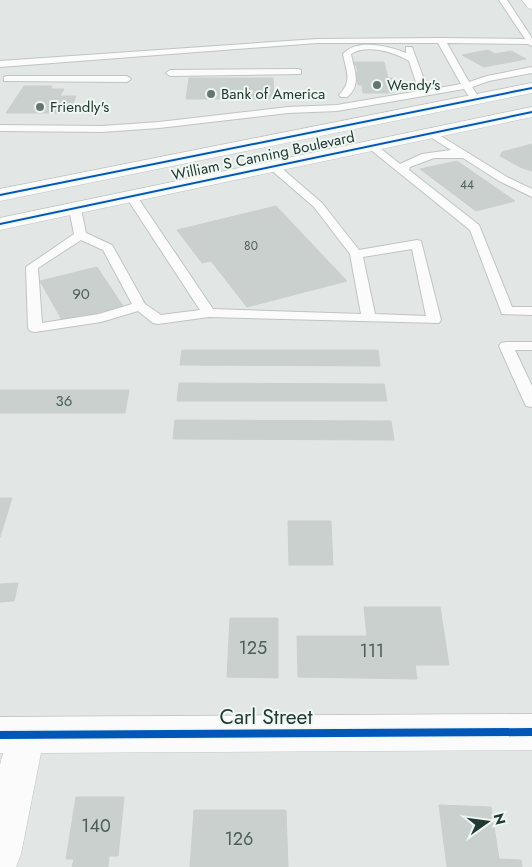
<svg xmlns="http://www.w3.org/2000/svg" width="532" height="867" font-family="Jost,sans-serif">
	<rect width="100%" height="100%" fill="#e2e7e5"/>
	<g fill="#cad0ce" stroke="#cbd0ce">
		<polygon points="488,50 495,54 511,51 526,59 484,67 462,55"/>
		<polygon points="353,62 384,62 388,78 393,78 395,85 391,85 393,93 363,93 362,85 358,85 355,72 358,72 356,65 353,65"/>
		<polygon points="189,78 273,78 274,99 186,99"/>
		<polygon points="24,86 52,86 51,89 64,89 60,96 76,96 69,113 6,113"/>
		<polygon points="532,144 532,171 522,168 500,156 502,152"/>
		<polygon points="457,161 515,201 476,211 420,169"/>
		<polygon points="276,206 347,281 247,307 211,261 202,263 177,230"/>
		<polygon points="97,267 123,306 63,322 40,281"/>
		<polygon points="182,350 378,350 380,366 180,365"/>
		<polygon points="179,383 384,384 387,401 177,401"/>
		<polygon points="0,390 129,390 125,413 0,413"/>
		<polygon points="175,420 391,421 394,440 173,439"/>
		<polygon points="0,498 12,498 0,537"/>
		<polygon points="288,521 331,521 333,565 289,565"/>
		<polygon points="18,583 14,601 0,602 0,584"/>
		<polygon points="364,607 440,607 449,665 415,665 417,679 298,677 297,636 367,636"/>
		<polygon points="230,618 278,618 278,678 227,677"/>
		<polygon points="76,797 124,797 118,856 109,856 108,867 72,867 74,859 66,859"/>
		<polygon points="439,805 491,807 499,859 521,860 522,867 447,867"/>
		<polygon points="194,810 286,810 288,867 190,867"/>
	</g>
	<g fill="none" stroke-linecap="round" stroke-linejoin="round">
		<g stroke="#bfc4c2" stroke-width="2">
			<g id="service">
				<path d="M499 0H507L532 38V46L528 44 447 43 469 82 487 76 532 67V73L489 81 472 87 480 99 478 101H472L464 89 337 111 288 113 159 128 102 132 0 131V125L102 126 159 122 288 107 337 105 419 91 409 61C394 52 367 44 351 54 354 70 362 85 347 97H341L339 95C353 81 346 71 343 54 356 38 390 46 406 53V47H412L428 90 461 84 438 43H317L0 67V61L317 39 441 38 525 39Z"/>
				<polygon points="298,69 301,70 301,74 170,76 166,73 170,70"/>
				<polygon points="7,76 127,76 131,79 127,82 4,81 4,77"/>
				<polygon points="431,130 507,177 532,189 532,197 499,181 463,158 434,158 410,167 409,170 479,225 512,307 532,307 532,315 502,314 470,230 366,146 367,144 375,144 400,164 422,154 451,150 427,135 427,131"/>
				<path d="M274 164 278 165 322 203 359 250 417 240 421 241 441 320 439 323 209 317 158 324 153 323 138 311 101 322 35 332 30 331 28 328 26 267 74 234 69 209 75 206 81 209 86 233 112 245 145 304 161 315 200 310 126 197 132 194 136 195 213 309 361 314 350 254 314 207 270 169 269 167ZM81 240 103 250 132 304 99 314 42 323 38 268ZM412 249 426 316 375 314 363 257Z"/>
				<polygon points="506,342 532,342 532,350 515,350 532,386 532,407 526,406 524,402 499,346 501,343"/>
			</g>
		</g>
		<g stroke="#bfc4c2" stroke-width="1">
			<polygon id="minor" points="532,714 532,750 41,753 21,854 16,867 0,867 0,765 3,753 0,753 0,717"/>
		</g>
		<g stroke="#bfc4c2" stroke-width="1">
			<polygon id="tertiary" points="522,0 532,0 532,9 528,8"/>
		</g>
		<g stroke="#bec5c2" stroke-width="1">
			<g id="secondary">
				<polygon points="532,83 532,93 0,201 0,189"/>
				<polygon points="532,107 532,117 0,230 0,218"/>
			</g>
		</g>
		<use href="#service" fill="#fbfbfb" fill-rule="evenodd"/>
		<use href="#minor" fill="#fbfbfb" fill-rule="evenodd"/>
		<use href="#tertiary" fill="#fbfbfb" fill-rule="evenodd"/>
		<use href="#secondary" fill="#fbfbfb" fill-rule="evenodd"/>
		<g stroke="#eff7f3" stroke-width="3">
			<g id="cycleway">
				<polygon points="532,87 532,89 0,196 0,194"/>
				<polygon points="532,111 532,113 0,225 0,223"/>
				<polygon points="532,728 532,736 0,739 0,731"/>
			</g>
		</g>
		<use href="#cycleway" fill="#0057b8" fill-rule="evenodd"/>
	</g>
	<g fill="#657671" stroke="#eff7f3" stroke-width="2">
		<circle cx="377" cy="85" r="5"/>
		<circle cx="211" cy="94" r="5"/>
		<circle cx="40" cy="107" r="5"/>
	</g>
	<g text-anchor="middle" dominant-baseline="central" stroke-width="4" stroke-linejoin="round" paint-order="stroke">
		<g font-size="12" fill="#4c605a">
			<text x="467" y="185">44</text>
			<text x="251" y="246">80</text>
		</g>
		<g font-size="15" fill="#213932" stroke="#eff7f3" text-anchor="start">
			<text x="387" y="85">Wendy's</text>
			<text x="221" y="94">Bank of America</text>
			<text x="50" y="107">Friendly's</text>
		</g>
		<g font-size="15" fill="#213932" stroke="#eff7f3">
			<text transform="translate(263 156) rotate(-12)">William S Canning Boulevard</text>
		</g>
		<g font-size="15" fill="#4c605a">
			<text x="81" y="294">90</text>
			<text x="64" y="401">36</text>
		</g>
		<g font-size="18" fill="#4c605a">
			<text x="253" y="648">125</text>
			<text x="372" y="651">111</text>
			<text x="96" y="826">140</text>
			<text x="239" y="839">126</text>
		</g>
		<g font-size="21" fill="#213932" stroke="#eff7f3">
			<text x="266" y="717">Carl Street</text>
		</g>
	</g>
	<g transform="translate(487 822) rotate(76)" stroke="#eff7f3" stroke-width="4" paint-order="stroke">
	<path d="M0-4L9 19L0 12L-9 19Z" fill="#213932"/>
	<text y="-8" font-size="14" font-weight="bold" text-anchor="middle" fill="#213932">N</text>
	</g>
</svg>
